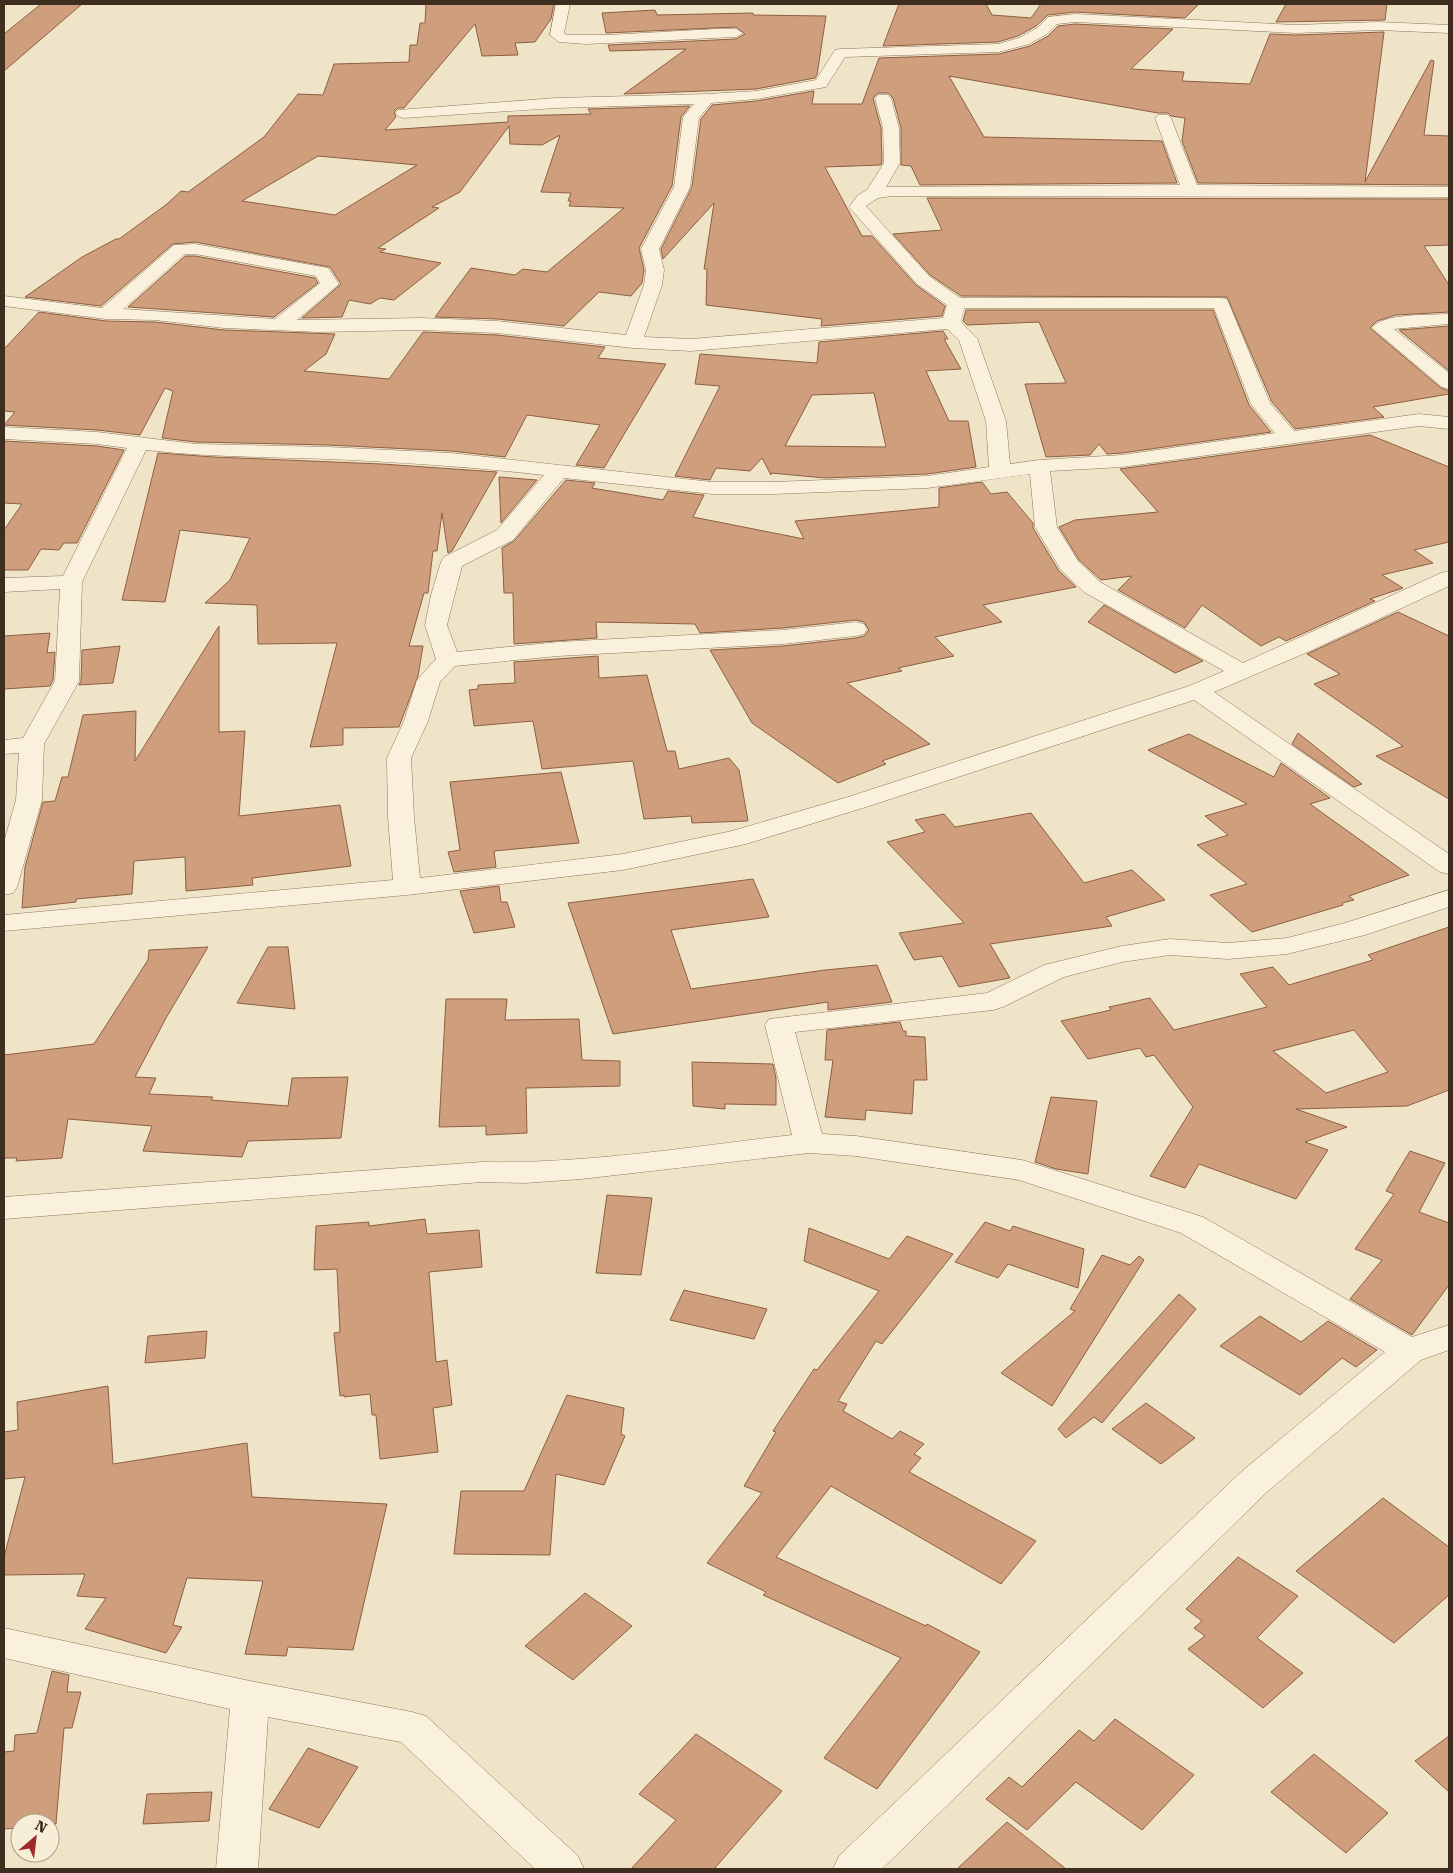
<svg xmlns="http://www.w3.org/2000/svg" width="1453" height="1873" font-family="'Roboto Serif',serif">
	<rect width="100%" height="100%" fill="#f0e4c8"/>
	<g fill="#cf9f7d" stroke="#8d5f41" fill-rule="evenodd">
		<polygon points="41,4 82,4 4,71 4,34"/>
		<path d="M426 4H554L551 19 535 42 515 43 518 55 482 56 475 24 404 108H398L394 112 396 117 385 130 508 122V116L591 114 588 109 690 106 681 117 672 186 639 248 644 270 642 283 631 296 599 292 564 326 497 319 435 317 471 268 515 275 523 269 547 272 624 208 569 206 571 201H568L571 193 541 192 560 135 542 145 510 144 509 126 460 192 432 207 439 208 378 248 386 249 380 252 441 263 394 300 380 298 370 304 349 300 342 317 302 318 341 284 330 267 195 242 173 244 101 306 25 297 82 257 116 239H119L167 204 181 191 188 192 264 137 298 94 323 95 334 64 409 62 410 45H417L420 23H425ZM318 156 417 165 335 215 242 201Z"/>
		<polygon points="899,4 986,4 992,15 1031,18 1041,4 1199,4 1185,18 1075,12 1048,15 1036,26 1018,36 998,42 883,46"/>
		<polygon points="1286,4 1387,4 1385,20 1276,22"/>
		<polygon points="655,10 657,15 753,13 753,15 826,16 817,75 815,78 756,89 624,94 686,49 610,51 608,45 736,39 745,34 736,27 606,33 602,13"/>
		<polygon points="1075,24 1173,29 1131,69 1184,72 1182,81 1250,84 1270,34 1296,35 1384,32 1365,182 1431,60 1434,61 1424,135 1449,136 1449,185 1198,183 1182,141 1185,118 1171,116 1168,113 1158,113 949,76 984,137 1162,141 1177,183 920,185 911,166 901,165 901,128 893,98 888,93 878,93 873,98 881,128 882,162 881,165 825,167 862,236 872,236 916,285 945,306 942,316 821,326 822,319 706,305 707,269 704,269 714,203 663,259 661,249 692,187 701,119 712,105 756,101 814,91 812,104 862,104 879,58 999,54 1030,46 1048,36 1058,26"/>
		<polygon points="927,198 1449,199 1449,245 1424,246 1449,285 1449,312 1396,315 1377,321 1370,328 1441,388 1449,391 1449,394 1373,407 1384,417 1295,429 1272,402 1227,297 961,296 930,275 893,234 942,230"/>
		<polygon points="185,256 195,256 315,278 318,283 274,317 128,307"/>
		<polygon points="966,310 1213,310 1249,405 1271,432 1122,453 1107,454 1099,444 1090,455 1046,457 1025,384 1066,383 1039,322 967,325 963,321"/>
		<polygon points="39,312 106,321 155,322 224,330 335,334 326,354 304,371 389,379 423,332 497,335 605,347 598,358 666,364 604,468 576,465 600,425 527,415 505,457 451,451 328,445 196,442 162,438 173,391 165,388 140,435 97,430 4,425 15,412 4,411 4,349"/>
		<polygon points="1449,326 1449,371 1399,330"/>
		<path d="M943 331 948 339H944L961 369 926 371 949 421H968L976 467 927 474 825 478 771 473V475L762 458 750 471 716 468 710 480 675 476 720 386 695 384 700 354 817 363 819 342ZM874 393 886 447 785 446 812 395Z"/>
		<polygon points="1370,435 1449,467 1449,542 1414,550 1433,563 1382,575 1403,588 1370,599 1375,601 1286,641 1279,637 1261,646 1202,605 1185,628 1118,590 1132,576 1101,580 1079,560 1059,527 1075,520 1158,512 1120,469"/>
		<polygon points="4,441 97,446 124,450 77,543 64,543 59,550 41,549 28,570 4,570 4,530 22,504 4,503"/>
		<polygon points="158,453 214,457 382,464 497,472 452,551 448,553 442,513 437,551 433,551 428,593 424,593 409,646 423,646 418,676 399,727 343,728 343,745 310,747 337,643 258,644 257,605 205,603 230,580 250,538 180,530 165,602 122,600"/>
		<polygon points="499,477 537,480 501,523"/>
		<polygon points="566,480 595,483 592,488 663,500 668,491 704,495 693,517 804,539 795,521 939,507 939,488 982,482 991,494 1007,492 1033,523 1033,528 1059,571 1076,587 983,605 1002,622 935,637 954,656 898,668 902,671 847,683 930,744 882,761 886,764 838,783 752,723 710,650 783,646 856,638 864,636 869,630 864,622 856,620 783,628 700,633 695,624 596,622 597,638 514,644 513,593 504,593 502,548 514,541"/>
		<polygon points="1104,605 1203,661 1175,673 1088,622"/>
		<polygon points="1398,612 1449,636 1449,799 1376,756 1403,746 1314,684 1340,674 1307,654"/>
		<polygon points="219,626 219,732 245,731 239,816 340,805 351,866 252,878 253,885 186,891 185,857 134,861 132,894 76,899 76,902 22,908 25,867 43,802 55,801 62,777 68,777 83,715 136,711 135,761"/>
		<polygon points="50,633 47,653 55,652 53,680 50,686 4,689 4,636"/>
		<polygon points="120,646 113,683 79,685 81,681 82,650"/>
		<polygon points="598,656 599,678 647,675 667,751 675,751 679,769 729,758 739,770 748,821 692,823 691,816 644,819 633,761 542,769 533,721 474,726 469,690 478,689 478,685 515,683 514,662"/>
		<polygon points="1298,733 1362,784 1354,787 1292,744"/>
		<polygon points="1189,734 1274,777 1281,763 1330,798 1310,804 1409,875 1349,896 1354,900 1342,903 1343,905 1252,932 1210,895 1247,884 1197,845 1228,835 1205,816 1247,804 1148,750"/>
		<polygon points="561,772 579,843 494,851 496,867 454,872 448,852 460,850 450,782"/>
		<polygon points="1031,813 1084,883 1132,870 1165,900 1106,917 1112,926 990,944 1010,978 959,987 942,956 914,960 899,933 964,923 887,842 925,832 915,820 944,814 955,827"/>
		<polygon points="753,879 769,917 671,930 691,989 825,970 877,965 892,1002 828,1010 828,1002 613,1034 568,903"/>
		<polygon points="499,886 501,902 507,902 515,927 474,933 460,891"/>
		<path d="M1449 927V1090L1407 1106 1296 1109 1347 1127 1305 1142 1328 1150 1296 1199 1199 1164 1185 1188 1150 1176 1193 1107 1154 1055 1146 1057 1140 1048 1088 1059 1061 1021 1111 1010 1109 1007 1150 998 1174 1030 1267 1007 1240 974 1273 967 1289 985 1373 960 1368 955ZM1354 1030 1388 1072 1326 1093 1273 1051Z"/>
		<polygon points="208,947 166,1018 135,1077 156,1078 149,1094 213,1097 211,1100 288,1106 292,1078 348,1077 341,1138 248,1141 242,1157 143,1151 152,1126 68,1119 62,1158 16,1161 17,1158 4,1158 4,1055 94,1044 148,960 149,950"/>
		<polygon points="268,947 288,947 295,1009 237,1003"/>
		<polygon points="446,999 507,999 505,1020 579,1019 582,1060 620,1061 620,1086 526,1088 527,1133 486,1135 486,1126 439,1127"/>
		<polygon points="900,1022 903,1031 906,1031 906,1036 925,1037 927,1080 914,1080 912,1114 866,1110 865,1120 825,1117 833,1060 825,1060 827,1030"/>
		<polygon points="692,1062 773,1064 776,1078 776,1105 725,1104 725,1109 693,1106"/>
		<polygon points="1051,1097 1097,1101 1088,1174 1056,1169 1035,1162"/>
		<polygon points="1410,1151 1445,1163 1419,1212 1449,1223 1449,1285 1412,1335 1350,1299 1382,1260 1355,1249 1394,1194 1386,1191"/>
		<polygon points="607,1195 652,1198 641,1275 596,1273"/>
		<polygon points="425,1219 427,1234 479,1230 482,1267 429,1272 436,1362 447,1360 452,1405 433,1408 438,1452 380,1459 376,1415 372,1415 370,1394 344,1397 344,1395 340,1396 334,1333 340,1332 337,1269 314,1270 316,1226 369,1222 369,1226"/>
		<polygon points="985,1222 1010,1231 1013,1226 1084,1249 1078,1288 1008,1264 998,1278 955,1262"/>
		<polygon points="809,1228 889,1259 907,1236 953,1254 882,1344 876,1341 838,1401 847,1404 843,1411 892,1439 900,1431 924,1444 914,1454 921,1458 909,1472 1036,1541 1001,1584 831,1486 776,1557 926,1626 927,1624 980,1652 877,1789 824,1758 901,1658 763,1595 766,1592 707,1563 762,1493 744,1486 776,1432 773,1431 814,1369 817,1370 879,1291 804,1261"/>
		<polygon points="1102,1255 1130,1265 1139,1256 1144,1260 1052,1406 1001,1373 1075,1311 1070,1309"/>
		<polygon points="684,1290 767,1309 754,1339 670,1320"/>
		<polygon points="1179,1294 1196,1309 1102,1423 1094,1417 1066,1438 1058,1429"/>
		<polygon points="1260,1316 1301,1342 1328,1321 1377,1350 1356,1367 1342,1358 1300,1395 1220,1346"/>
		<polygon points="207,1331 205,1358 145,1363 148,1336"/>
		<polygon points="108,1386 113,1464 247,1443 252,1497 387,1504 353,1650 288,1647 286,1656 245,1654 263,1581 187,1578 173,1625 182,1627 166,1653 85,1629 106,1598 77,1596 85,1574 4,1575 4,1557 25,1477 4,1479 4,1432 18,1430 17,1402"/>
		<polygon points="567,1395 624,1408 621,1434 625,1436 604,1485 556,1474 550,1555 454,1554 461,1491 524,1491"/>
		<polygon points="1146,1403 1195,1438 1161,1464 1112,1429"/>
		<polygon points="1383,1498 1449,1547 1449,1595 1394,1643 1296,1571"/>
		<polygon points="1238,1557 1298,1596 1257,1638 1303,1673 1263,1708 1188,1649 1205,1636 1194,1628 1202,1621 1186,1609"/>
		<polygon points="585,1593 632,1626 573,1680 525,1646"/>
		<polygon points="52,1671 69,1675 67,1692 81,1692 72,1728 64,1728 56,1824 20,1823 20,1828 4,1829 4,1752 14,1751 15,1735 37,1733"/>
		<polygon points="1115,1719 1194,1775 1142,1830 1076,1782 1027,1830 986,1799 1009,1777 1022,1787 1079,1730 1094,1741"/>
		<polygon points="696,1734 782,1791 714,1869 631,1869 676,1820 639,1794"/>
		<polygon points="1449,1736 1449,1792 1415,1761"/>
		<polygon points="308,1748 358,1767 319,1828 269,1809"/>
		<polygon points="1314,1754 1388,1813 1346,1853 1271,1792"/>
		<polygon points="212,1792 209,1821 143,1824 147,1794"/>
		<polygon points="1007,1822 1066,1869 957,1869"/>
	</g>
	<g fill="none" stroke-linecap="round" stroke-linejoin="round">
		<g stroke="#8d765c" stroke-width="1">
			<g id="minor">
				<polygon points="556,4 570,4 564,33 567,35 607,35 715,29 736,29 743,33 736,37 586,44 559,42 550,35"/>
				<path d="M1075 14 1296 25 1378 22 1449 25V33L1378 30 1296 33 1075 22 1057 24 1047 34 1029 44 999 52 845 57 826 87 756 99 711 103 699 118 690 187 659 249 664 270 662 285 644 337 691 339 943 318 947 305 917 284 849 207 858 195 867 190 884 163 883 128 875 98 878 95H888L891 98 899 128 900 163 886 187 1180 185 1155 118 1158 115H1168L1171 118 1197 185 1449 187V197L892 196 878 198 866 206 929 276 960 298H1221L1227 299 1270 403 1294 431 1419 414 1449 417V429L1419 426 1122 467 1050 471 1057 527 1078 561 1100 582 1243 663 1441 573 1449 571V586L1310 651 1214 692 1449 854V874L1440 872 1194 700 866 807 746 844 623 870 407 895 4 931V915L393 880 388 817 387 758 404 721 417 680 436 659 425 625 431 595 441 562 444 557 497 530 544 475C472 467 400 462 328 459 267 457 207 457 146 450L82 582 79 681 44 744 42 800 17 887 13 893 4 895V842L16 800 19 753 4 754V740L23 738 55 681 60 589 4 592V578L63 576 127 448 97 444 4 439V427L97 432 196 444 328 447 451 453 712 482H774L927 476 989 467 986 421 959 340 947 329 691 351 633 348 497 333 421 330 318 332 224 328 155 320 106 319 4 306V296L102 308 174 245 195 244 328 268 339 284 297 320 421 318 497 321 626 335 644 285 646 270 641 249 674 187 683 117 694 104 556 108 403 118 398 116 395 113 398 110 556 98 707 94 756 91 816 80 835 50 840 49 998 44 1019 38 1037 28 1048 17ZM184 254H195L316 276 320 283 275 319 123 309ZM964 308H1214L1251 404 1275 433 1122 455 1039 460 1010 464 1006 421 977 338 961 322ZM1030 474 1035 527 1061 570 1084 592 1224 671 1189 686 848 797 732 831 623 854 420 878 414 817 411 758 428 721 440 682 455 666 558 656 783 644 856 636 864 634 867 629 864 624 856 622 783 630 558 642 457 652 447 625 462 566 513 540 564 478 712 494H774L927 488Z"/>
				<path d="M1449 314V324L1394 329 1449 373V389L1442 387 1372 328C1382 313 1431 315 1449 314Z"/>
				<path d="M1449 890V907L1365 935 1287 954 1228 959 1170 955 1122 962 1064 977 1003 1007 993 1010 795 1032 822 1134 856 1136 1022 1160 1203 1217 1412 1337 1449 1325V1350L1421 1360 1267 1492 882 1869H833L839 1856 1241 1472 1385 1352 1181 1233 1019 1180 856 1156 809 1153 581 1179 525 1183 482 1182 4 1219V1197L482 1162C585 1164 689 1147 792 1135L765 1025 769 1019 987 993 1044 965 1122 946 1170 939 1228 943 1287 938 1345 923Z"/>
				<polygon points="4,1628 250,1681 412,1712 426,1716 578,1856 584,1869 535,1869 401,1742 268,1717 258,1869 216,1869 230,1709 4,1658"/>
			</g>
		</g>
		<use href="#minor" fill="#faf1dc" fill-rule="evenodd"/>
	</g>
	<rect width="1453" height="1873" fill="none" stroke="#3d2e20" stroke-width="10"/>
	<g transform="translate(35 1838) rotate(28)"><circle r="24" fill="#f7eed8" stroke="#ada18e"/>
	<path d="M0-4L9 19L0 12L-9 19Z" fill="#9e2a2b"/>
	<text y="-8" font-size="14" font-weight="bold" text-anchor="middle" fill="#3d2e20">N</text>
	</g>
</svg>
